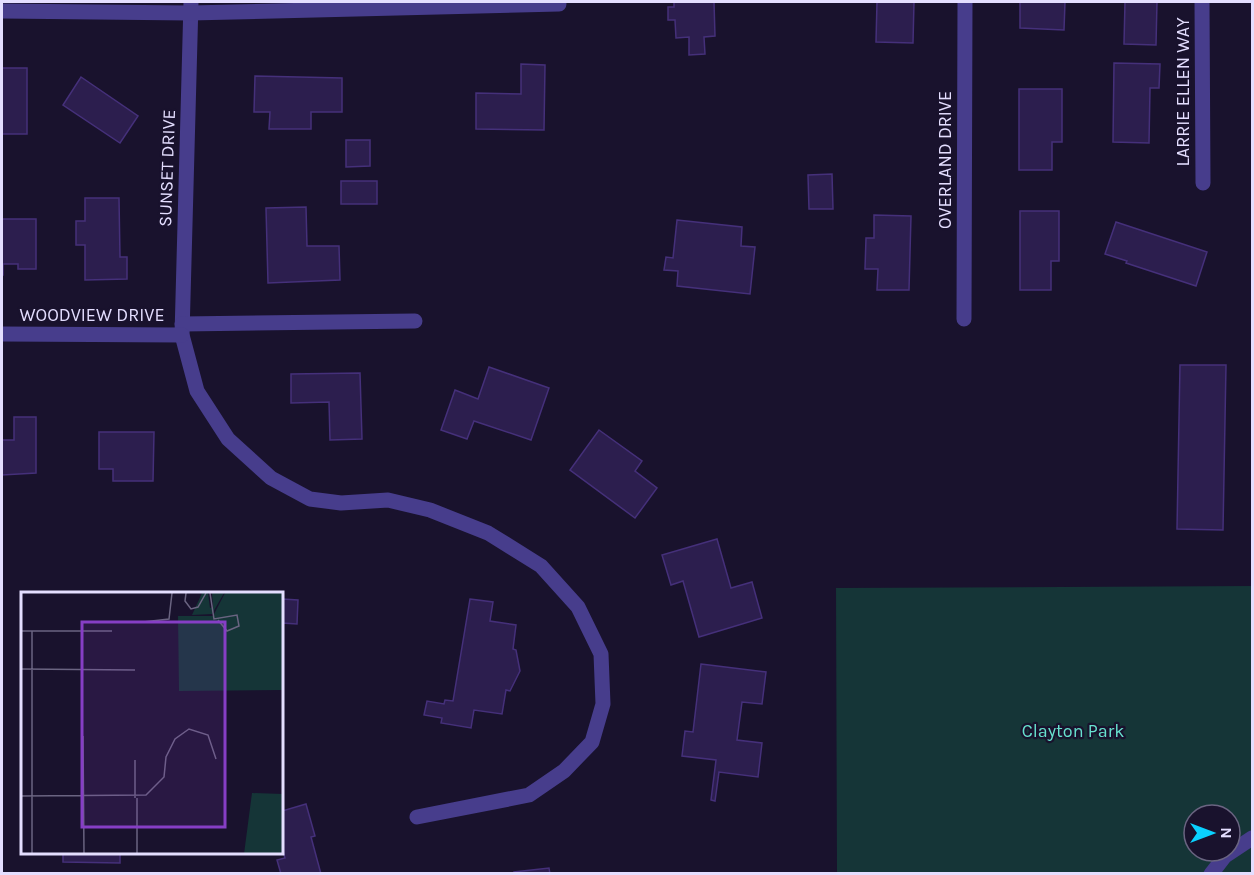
<svg xmlns="http://www.w3.org/2000/svg" width="1254" height="875" font-family="Karla,sans-serif">
	<rect width="100%" height="100%" fill="#19122d"/>
	<path fill="#153537" fill-rule="evenodd" d="M1252 586V873H837L836 588ZM1194 815H1230V851H1194Z"/>
	<g fill="#2c1e4e" stroke="#45307a" stroke-width="1.5">
		<polygon points="674,2 714,2 715,36 704,37 705,54 689,55 689,37 676,38 675,20 668,20 668,7 674,7"/>
		<polygon points="877,2 914,2 913,43 876,42"/>
		<polygon points="1020,2 1065,2 1064,30 1020,28"/>
		<polygon points="1125,2 1157,2 1156,45 1124,44"/>
		<polygon points="1114,63 1160,64 1159,88 1150,88 1149,143 1113,142"/>
		<polygon points="521,64 545,65 544,130 476,129 476,93 521,94"/>
		<rect x="2" y="68" width="25" height="66"/>
		<polygon points="255,76 342,78 342,112 311,112 311,129 269,129 270,112 254,112"/>
		<polygon points="81,77 138,116 120,143 63,105"/>
		<polygon points="1019,89 1062,89 1062,142 1052,142 1052,170 1019,170"/>
		<polygon points="346,140 370,140 370,166 346,167"/>
		<polygon points="832,174 833,209 809,209 808,175"/>
		<rect x="341" y="181" width="36" height="23"/>
		<polygon points="85,198 119,198 120,257 127,257 127,279 85,280 85,245 76,245 76,221 85,221"/>
		<polygon points="306,207 307,246 339,246 340,280 268,283 266,208"/>
		<polygon points="1020,211 1059,211 1059,261 1051,261 1051,290 1020,290"/>
		<polygon points="874,215 911,216 909,290 877,290 878,269 865,269 866,238 874,238"/>
		<polygon points="2,219 36,219 36,269 18,269 18,264 3,264 3,275 2,275"/>
		<polygon points="677,220 742,227 741,246 755,247 750,294 677,286 678,271 664,270 666,257 673,258"/>
		<polygon points="1116,222 1207,252 1196,286 1126,263 1127,261 1105,254"/>
		<polygon points="1180,365 1226,365 1223,530 1177,529"/>
		<polygon points="489,367 549,388 531,440 474,421 467,439 441,430 455,390 478,399"/>
		<polygon points="360,373 362,439 330,440 329,402 291,403 291,374"/>
		<polygon points="14,417 36,417 36,473 2,475 2,440 14,440"/>
		<polygon points="599,430 642,461 635,471 657,488 635,518 570,470"/>
		<polygon points="99,432 154,432 153,481 113,481 113,469 99,469"/>
		<polygon points="717,539 731,588 752,582 762,618 699,637 683,581 671,585 662,555"/>
		<polygon points="282,599 298,600 297,624 282,623"/>
		<polygon points="470,599 493,602 490,621 516,625 513,649 516,650 520,671 510,691 506,690 502,714 474,710 471,728 441,723 442,718 424,715 427,701 444,704 445,700 453,701"/>
		<polygon points="701,664 766,672 762,704 742,702 737,740 762,743 758,777 719,772 715,801 711,800 716,760 682,756 685,731 693,732"/>
		<polygon points="306,804 315,836 311,837 321,874 281,874 277,860 285,858 282,848 282,811"/>
		<polygon points="63,852 120,852 120,863 63,862"/>
		<polygon points="549,868 550,874 514,874 514,872"/>
	</g>
	<g fill="none" stroke-linecap="round" stroke-linejoin="round">
		<g stroke="#473d8c" stroke-width="15">
			<polyline points="191,2 182,335 197,391 228,439 271,478 310,499 341,503 388,500 430,510 488,533 541,566 578,607 601,654 603,704 592,742 564,771 529,795 417,817"/>
			<polyline points="1202,2 1203,183"/>
			<polyline points="2,11 190,13 559,4"/>
			<polyline points="964,319 965,2"/>
			<polyline points="182,324 415,321"/>
			<polyline points="2,334 182,335"/>
			<polyline points="1211,874 1225,856 1252,838"/>
		</g>
	</g>
	<g text-anchor="middle" dominant-baseline="central" stroke-width="4.5" stroke-linejoin="round" paint-order="stroke">
		<g font-size="18" fill="#e4deff" stroke="#19122d">
			<text transform="translate(1183 92) rotate(-90)">LARRIE ELLEN WAY</text>
			<text transform="translate(945 160) rotate(-90)">OVERLAND DRIVE</text>
			<text transform="translate(167 168) rotate(-88)">SUNSET DRIVE</text>
			<text x="92" y="315">WOODVIEW DRIVE</text>
		</g>
		<g font-size="18" fill="#67e1ce" stroke="#19122d">
			<text x="1073" y="731">Clayton Park</text>
		</g>
	</g>
	<g transform="translate(21 592)">
		<rect width="262" height="262" fill="#19122d"/>
		<path d="M181 1H187L189 16 192 15 191 1H203L191 22 171 23ZM204 1H262V98L158 99 157 24H192ZM231 201 262 202V262H223Z" fill="#153537"/>
		<path fill="none" stroke="#6a6481" stroke-width="1.5" d="M165 1 164 9 170 17 177 15 185 1M189 1 193 27 216 23 218 34 206 39 197 28M122 30 148 27 151 1M0 39H91M0 77 114 78M62 144 63 262M114 168V206M0 204 125 203 143 185 145 165 154 147 168 137 187 143 195 167M11 262V39M116 262V206"/>
		<path fill="#863ec5" fill-opacity="0.15" stroke="#863ec5" stroke-width="3" d="M61 30H204V235H61Z"/>
		<rect width="262" height="262" fill="none" stroke="#e4deff" stroke-width="3"/>
	</g>
	<rect width="1254" height="875" fill="none" stroke="#e4deff" stroke-width="6"/>
	<g transform="translate(1212 833) rotate(90)"><circle r="28" fill="#19122d" stroke="#6a6481" stroke-width="1.5"/>
	<path d="M0-4.5L10 22L0 15L-10 22Z" fill="#0ad1ff"/>
	<text y="-9" font-size="16" font-weight="bold" text-anchor="middle" fill="#e4deff">N</text>
	</g>
</svg>
